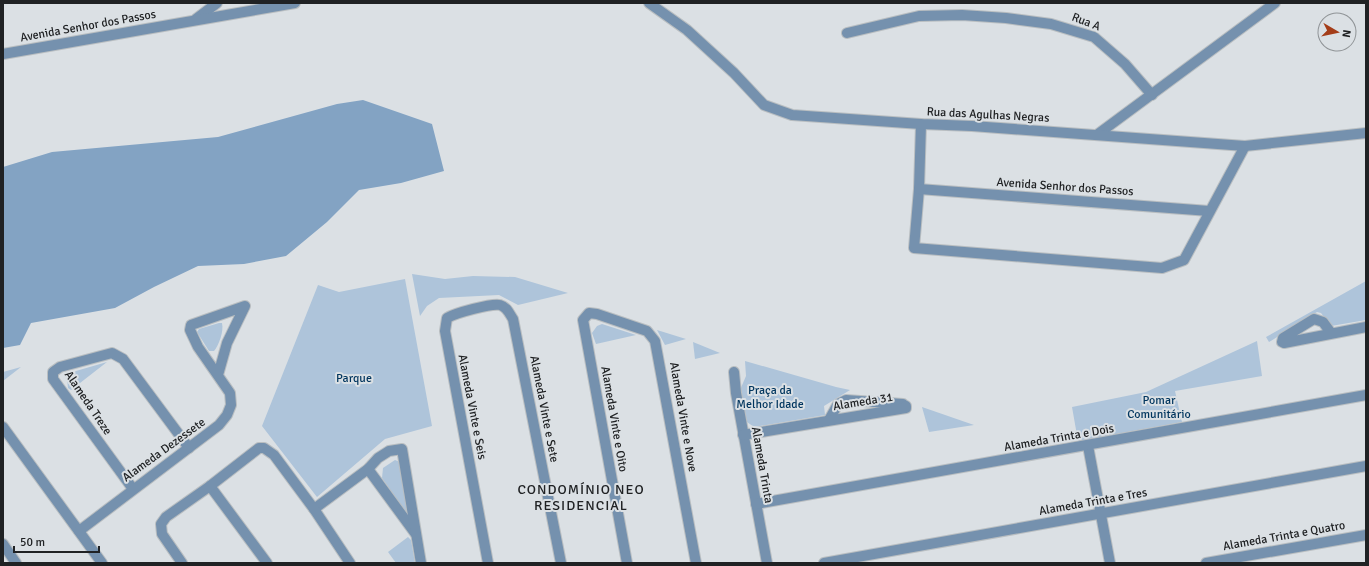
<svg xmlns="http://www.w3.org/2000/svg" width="1369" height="566" font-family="Signika,sans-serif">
	<rect width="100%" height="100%" fill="#dbe0e4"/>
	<g fill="#aec4da">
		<polygon points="412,274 445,279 473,276 515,277 568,293 518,305 499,295 439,298 427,306 420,316"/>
		<polygon points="405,279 432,426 385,439 317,497 262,426 318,285 339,292"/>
		<polygon points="1366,281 1366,320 1331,326 1321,313 1317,312 1269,342 1266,337"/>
		<path d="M219 323H222C224 331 219 345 214 351H209L197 332 199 329Z"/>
		<polygon points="602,324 636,335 596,344 592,333 597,326"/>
		<polygon points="657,330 686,339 665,345"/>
		<polygon points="1257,341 1262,376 1175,391 1182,422 1078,441 1072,407 1146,392"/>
		<polygon points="693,342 720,353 695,359"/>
		<polygon points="745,361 836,387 850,390 824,406 825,415 754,427 747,422 740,390 746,376"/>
		<polygon points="107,362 71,390 68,388 67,378 76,371"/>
		<polygon points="21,367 3,381 3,372"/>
		<polygon points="922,407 974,425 929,432"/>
		<polygon points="395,460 400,462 409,514 407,514 382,478 383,468"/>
		<polygon points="408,537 411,540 415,563 396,563 388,552"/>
	</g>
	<polygon fill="#83a3c3" points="363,100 432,124 444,171 401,183 359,190 327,222 286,256 244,264 198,266 154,287 115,308 31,323 20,345 3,348 3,167 52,152 218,137 337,104"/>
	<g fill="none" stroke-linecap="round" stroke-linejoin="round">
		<g stroke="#b9bec1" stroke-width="12">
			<g id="minor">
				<polyline points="196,19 217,3"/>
				<polyline points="847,33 919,16 962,15 1006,18 1051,24 1094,37 1125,64 1152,95"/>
				<polyline points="921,124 919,189 914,248 1162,268 1184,260 1245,146"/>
				<polyline points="1098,134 1275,3"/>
				<polyline points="919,189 1209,211"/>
				<polyline points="1331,333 1323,322 1314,319 1283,338 1282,342 1284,343 1366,327"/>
				<polyline points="734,372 736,393 767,563"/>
				<polyline points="829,420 838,404 846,400 903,404"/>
				<polyline points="3,427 102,563"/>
				<polyline points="743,435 906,408 906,406"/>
				<polyline points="1088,446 1110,563"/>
				<polyline points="368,469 415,533"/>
				<polyline points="210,486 267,563"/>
				<polyline points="133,489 53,379 53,372 60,367 112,353 123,359 189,448"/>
				<polyline points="756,504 1366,395"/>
				<polyline points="314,509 368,469 378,458 389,451 402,449 421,563"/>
				<polyline points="79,531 219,425 227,415 231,405 230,393 198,347 190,330 191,325 245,306 227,343 218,375"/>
				<polyline points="3,544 16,563"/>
				<polyline points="182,563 162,534 161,524 166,517 210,486 259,448 264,448 274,455 314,509 350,563"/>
				<path d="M488 563 445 331 447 318C455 313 492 303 500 305 507 307 509 313 513 319L561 563"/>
				<polyline points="627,563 583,320 589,313 597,314 647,331 655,341 696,563"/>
				<polyline points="824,563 1366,466"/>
				<polyline points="1206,563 1366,535"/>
			</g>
		</g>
		<g stroke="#b9bec1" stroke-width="12">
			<g id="tertiary">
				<polyline points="649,3 687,30 734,73 764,105 792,115 921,124 972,126 1245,146 1366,133"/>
				<polyline points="3,54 295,3"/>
			</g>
		</g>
		<use href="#minor" stroke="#7591ae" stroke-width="10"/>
		<use href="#tertiary" stroke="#7591ae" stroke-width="10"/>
	</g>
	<g text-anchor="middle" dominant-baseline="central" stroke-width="4" stroke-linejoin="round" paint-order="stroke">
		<g font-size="12" fill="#202224" stroke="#dbe0e4">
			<text transform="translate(1086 22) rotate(21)">Rua A</text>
			<text transform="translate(88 26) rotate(-10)">Avenida Senhor dos Passos</text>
			<text transform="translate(988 115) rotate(3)">Rua das Agulhas Negras</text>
			<text transform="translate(1065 187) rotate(4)">Avenida Senhor dos Passos</text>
			<text transform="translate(863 402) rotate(-9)">Alameda 31</text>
			<text transform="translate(88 403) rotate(56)">Alameda Treze</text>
			<text transform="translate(472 407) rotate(79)">Alameda Vinte e Seis</text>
			<text transform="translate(544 409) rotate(79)">Alameda Vinte e Sete</text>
			<text transform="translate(683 417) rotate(80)">Alameda Vinte e Nove</text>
			<text transform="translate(614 419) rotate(80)">Alameda Vinte e Oito</text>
			<text transform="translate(1059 438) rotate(-10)">Alameda Trinta e Dois</text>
			<text transform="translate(164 450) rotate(-36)">Alameda Dezessete</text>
			<text transform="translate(762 465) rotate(80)">Alameda Trinta</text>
			<text transform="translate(1093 502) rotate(-10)">Alameda Trinta e Tres</text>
			<text transform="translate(1284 536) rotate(-10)">Alameda Trinta e Quatro</text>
		</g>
		<g font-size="12" fill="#00355e" stroke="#dbe0e4">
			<text x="354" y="378">Parque</text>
			<text x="770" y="390">Praça da<tspan x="770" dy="14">Melhor Idade</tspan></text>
			<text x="1159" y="400">Pomar<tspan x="1159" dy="14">Comunitário</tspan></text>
		</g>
		<g font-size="14" letter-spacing="1" fill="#202224" stroke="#dbe0e4">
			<text x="581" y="489">CONDOMÍNIO NEO<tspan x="581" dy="16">RESIDENCIAL</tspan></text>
		</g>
	</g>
	<rect width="1369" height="566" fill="none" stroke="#202224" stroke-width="8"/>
	<g transform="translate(1337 32) rotate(99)"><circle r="19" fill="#dbe0e4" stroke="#909497"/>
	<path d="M0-3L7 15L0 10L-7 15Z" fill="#a43d19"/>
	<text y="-6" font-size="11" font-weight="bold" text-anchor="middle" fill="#202224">N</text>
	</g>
	<path d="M14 546v6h85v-6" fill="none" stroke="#202224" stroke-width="2"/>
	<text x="20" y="546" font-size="12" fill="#202224" stroke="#dbe0e4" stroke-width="3" paint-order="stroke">50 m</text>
</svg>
